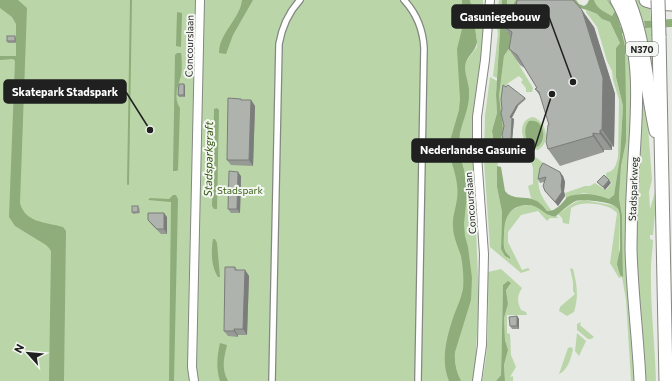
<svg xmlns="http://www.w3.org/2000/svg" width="672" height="381" font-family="Commissioner,sans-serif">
	<rect width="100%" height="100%" fill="#e6e9e4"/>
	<g fill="#bad6a8">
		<polygon points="0,0 467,0 467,60 477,47 477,42 473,13 470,0 483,0 483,40 473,148 467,150 467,155 473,159 479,300 476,351 479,381 0,381"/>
		<polygon points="499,0 502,0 497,78 493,76 498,34 496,22"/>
		<polygon points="507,0 516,0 508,32 506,32"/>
		<path d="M594 0H607L614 9 615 8 608 0H614L631 53 635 381H631L626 300 622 277 619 278 610 263 617 213C609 203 581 200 571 208L569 224 563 223 562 218 558 214C567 208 573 201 584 200L616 206 619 211 620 215 619 253 623 276 622 215 619 198 621 166 626 142 625 46 622 32 624 33 615 11 612 16C605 12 597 9 594 0Z"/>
		<polygon points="631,0 638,0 650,7 651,20 644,21 645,28 652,28 654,44 653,76"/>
		<path d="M586 10 597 14 602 19 610 22 619 41 620 43 616 48V77L623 106 620 157 614 195 609 199 584 193 567 197 566 199 565 193 585 186H590L595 183 606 190 612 183 606 178V173C615 171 616 165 618 157L619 100 613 80 612 71 607 61 597 27 586 12Z"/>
		<path d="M626 10 647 113 652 180 649 192 650 209 658 182 653 235H650V239L653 240C653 249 651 258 651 267 650 305 655 343 656 381H641L633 232 639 118Z"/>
		<polygon points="513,41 518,63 533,88 532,92 526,92 526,88 521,82 523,80 519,76 508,83 506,87 505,128 503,137 506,149 504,153 488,154 488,152 484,154 485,116 490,77 497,81 496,95 497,113 492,131 495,151 502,147 501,138 503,128 499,96 504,56"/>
		<path d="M533 117C547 122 551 142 538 150 521 148 515 120 533 117Z"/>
		<path d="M529 155 537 158 543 163C534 184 539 194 552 211H547L538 202 531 198 528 186 533 184V168Z"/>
		<polygon points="484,161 497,161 498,165 497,166 497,187 502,212 501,249 509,260 504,246 504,223 506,216 512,210 520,206 529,205 538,207 550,216 556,215 558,218 550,218 547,221 538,211 521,215 508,232 508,242 522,270 528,268 530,270 521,273 490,247"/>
		<path d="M570 268 573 269C577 285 579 296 574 312L567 316 559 311 560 307 575 294 573 291V282Z"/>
		<path d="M501 269 521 287 522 288C517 296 517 301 521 310L526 312 527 315H507V333L510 334 511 355 516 367 510 377 513 376V381H505L504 365 508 350 505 340 504 318 508 304 506 290 510 285H503L501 375 496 381H482C490 345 488 309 488 272Z"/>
		<polygon points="581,322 580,325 594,337 591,339 588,339 577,330 577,324"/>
		<polygon points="577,333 586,341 579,356 575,351"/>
		<path d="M571 347 573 349C571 358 568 370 559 374L568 348Z"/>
	</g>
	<g fill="#8ead7a">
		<path d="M0 0H18L27 8 20 203C25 223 46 222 63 227L66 231 64 381H49L51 251 49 248 46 245 15 226 9 217 15 61 13 59 0 60V56H16V24L12 17 0 8Z"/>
		<path d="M242 0H253L233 35 226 54 219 53C219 33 240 19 242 0Z"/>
		<path d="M462 0H470L473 13 477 42C476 52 465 57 465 67 465 77 470 85 469 95 469 107 464 118 461 129 459 134 460 139 459 144L450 142V141L459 110 460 99 457 49 463 25Z"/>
		<path d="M502 0H507L506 32H508C510 22 510 9 516 0H524L513 42 504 56 499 96 503 128 501 138 502 148 500 151H495L492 131 497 113 496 95Z"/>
		<path d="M551 0H576L579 4 584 6 587 4 589 0H594C597 9 605 12 612 16L615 11 607 0H608L615 8 621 28 623 27 624 33H622L625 46 626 100V142L621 166 619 198 622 215 623 277 620 275 617 264 620 249V215C619 212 619 209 616 207 611 202 583 199 576 201 569 204 562 211 556 216 546 218 540 205 528 205 509 205 504 219 504 234 504 239 503 245 505 250 506 253 508 255 510 257V259L505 256 501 249 502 212 497 187V166L501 167 505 191C512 200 523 196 532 199 539 201 543 206 547 211 555 212 563 203 567 197 582 192 594 194 609 199L614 195 620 157 623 106 616 77V48L620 43 619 41 610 22 602 19 597 14 587 10Z"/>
		<polygon points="177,12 182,13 182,15 181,47 176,46"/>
		<polygon points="672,19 672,27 645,28 644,21"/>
		<path d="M177 53H181C182 59 182 70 181 76 178 86 173 98 180 108L178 170 176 171H173V170L175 55Z"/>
		<polygon points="217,108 219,110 217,209 214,209 212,206 214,111 214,109"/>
		<path d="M529 121C544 118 548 140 537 147 525 147 522 129 529 121Z"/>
		<path d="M454 158 461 159 464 170 467 193 464 224 465 236 468 247 472 278 471 300 455 352C454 363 456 371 461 381H449C440 360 447 336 454 315 457 307 461 299 463 289 464 279 463 266 461 256 458 246 453 237 453 226 452 217 456 208 457 199 459 186 455 173 451 160Z"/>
		<polygon points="173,195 176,195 178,199 174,381 169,381 171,203 171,202 148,200 150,198 169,199"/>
		<path d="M213 239H215L217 243 220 277H218C211 267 211 251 213 239Z"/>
		<polygon points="508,281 511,283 506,290 508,304 504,318 505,340 508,350 504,365 505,381 496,381 501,375 503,285"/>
		<path d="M220 343 227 345C224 358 221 368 228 381H220C216 369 217 356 220 343Z"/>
	</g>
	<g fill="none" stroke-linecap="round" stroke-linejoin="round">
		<polyline stroke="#8ead7a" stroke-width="2" points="128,184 131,0"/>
		<g stroke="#848782" stroke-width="8">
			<g id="pedestrian">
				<path d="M404 0C417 14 423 30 424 48L418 381"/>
				<path d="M272 381 279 44C282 27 288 13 300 0"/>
			</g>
		</g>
		<g stroke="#848782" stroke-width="10">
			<g id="minor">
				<polyline points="194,381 192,367 200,0"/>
				<polyline points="477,381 482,345 484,254 477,155 477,117 485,60 490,0"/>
			</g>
		</g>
		<g stroke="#848782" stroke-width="13">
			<path id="secondary" d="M616 0C643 46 637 107 634 157 632 187 631 218 631 248 632 292 638 337 640 381"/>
		</g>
		<g stroke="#848782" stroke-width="15">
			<g id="trunk">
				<path d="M628 0C645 41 646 87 656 131"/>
				<polyline points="646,0 656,3 672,4"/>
				<polyline points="659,36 666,381"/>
			</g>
		</g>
		<use href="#pedestrian" stroke="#fff" stroke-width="5.5"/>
		<use href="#minor" stroke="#fff" stroke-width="8"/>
		<use href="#secondary" stroke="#fff" stroke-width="11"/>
		<use href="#trunk" stroke="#fff" stroke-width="13"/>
		<g stroke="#848782" stroke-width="15" stroke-linecap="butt">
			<polyline id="trunk-bridge" points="658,0 659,36"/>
		</g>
		<use href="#trunk-bridge" stroke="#fff" stroke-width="13"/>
	</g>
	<g fill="#969a95">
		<polygon points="515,14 594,27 615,94 614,147 612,146 612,150 604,150 604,152 560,166 548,149 549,125 541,97 535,89 537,88 526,69 520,65 509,49 511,38 502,25"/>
		<polygon points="16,37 16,43 8,43 7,41"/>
		<polygon points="185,86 185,97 179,97 178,95"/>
		<polygon points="506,87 525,98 526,99 518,106 512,118 514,119 512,141 516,146 509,152 505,148 504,126 502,109"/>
		<polygon points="241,99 242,100 251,100 255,106 253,166 231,165 227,160"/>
		<polygon points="540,168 563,176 565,182 564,191 565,196 558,206 545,191 544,182 540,183 538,179"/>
		<polygon points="241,176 240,213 231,213 228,209"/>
		<polygon points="139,207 140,213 133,214 132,212"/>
		<polygon points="167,217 167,234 161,234 151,224 148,220"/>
		<polygon points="235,267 237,270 245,270 249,276 247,335 238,335 238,337 228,336 224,331"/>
		<polygon points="517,316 519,319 519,329 512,329 510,326"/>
	</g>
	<g fill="#7a7d79">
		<polygon points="582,10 594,27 615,94 614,147 602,130"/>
		<polygon points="184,84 185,86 185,97 184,95"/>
		<polygon points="251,100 255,106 253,166 249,160"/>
		<polygon points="517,105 518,106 511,119 510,117"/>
		<polygon points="512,118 514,119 512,141 511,140"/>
		<polygon points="600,130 612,146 612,150 600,134"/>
		<polygon points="593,133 604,150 604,152 593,136"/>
		<polygon points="238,172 241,176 240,213 237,209"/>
		<polygon points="560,172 563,176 565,182 564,191 565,196 558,206 555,202 561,186"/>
		<polygon points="609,180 611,183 605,190 603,187"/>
		<polygon points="164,213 167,217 167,234 164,229"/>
		<polygon points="245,270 249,276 247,335 243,329"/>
		<polygon points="517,316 519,319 519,329 517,326"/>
		<polygon points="234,329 238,335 238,337 234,331"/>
	</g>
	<g fill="#afb3ad" stroke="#7a7d79">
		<polygon points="517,0 573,0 582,10 603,78 602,130 600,130 600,134 593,133 593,136 548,149 546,142 548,125 549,125 539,92 535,89 537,88 517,55 509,49 512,32 502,25 511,12 515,14"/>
		<rect x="7" y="36" width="8" height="5"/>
		<polygon points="179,84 184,84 184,95 178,95"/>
		<polygon points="503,85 506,87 508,85 525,98 517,105 510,117 512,118 511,140 515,144 508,151 505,148 502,135 504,126 501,113 502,109 501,99"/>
		<polygon points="228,98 241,99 241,100 251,100 249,160 227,160"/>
		<polygon points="543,163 560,172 562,178 561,186 562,192 555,202 545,191 543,186 546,177 538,179 540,168"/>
		<polygon points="229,171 238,172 237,209 228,209"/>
		<polygon points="604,175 609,180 603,187 597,182"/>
		<rect x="132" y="206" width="6" height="6"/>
		<polygon points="148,213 164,213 164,229 157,229 148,220"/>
		<polygon points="225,267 235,267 235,270 245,270 243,329 234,329 234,331 224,331"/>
		<polygon points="517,316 517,326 510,326 509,317"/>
	</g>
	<g text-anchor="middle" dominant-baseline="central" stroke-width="4" stroke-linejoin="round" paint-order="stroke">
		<rect fill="#f3f6f1" stroke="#5f605e" stroke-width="1" x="626" y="42" width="32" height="14" rx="3"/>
		<g font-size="9" font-weight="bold" fill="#1f201f">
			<text x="642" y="49">N370</text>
		</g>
		<g font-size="10" fill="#1f201f" stroke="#f3f6f1">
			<text transform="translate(189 46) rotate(-89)">Concourslaan</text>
			<text transform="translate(633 189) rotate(-88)">Stadsparkweg</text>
			<text transform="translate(470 203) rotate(-94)">Concourslaan</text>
		</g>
		<g font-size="10" fill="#3e641d" stroke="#f3f6f1">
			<text x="240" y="190">Stadspark</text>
		</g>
		<g font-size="11" font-style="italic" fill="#2e5307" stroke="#f3f6f1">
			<text transform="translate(208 159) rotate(-89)">Stadsparkgraft</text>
		</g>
	</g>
	<path fill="none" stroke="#1f201f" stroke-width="1.5" d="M573 82L549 17M150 130L126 92M552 94L534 150"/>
	<g fill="#1f201f" stroke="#f3f6f1" stroke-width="1.5">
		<circle cx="573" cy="82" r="4"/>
		<circle cx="150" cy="130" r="4"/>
		<circle cx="552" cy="94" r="4"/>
	</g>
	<g fill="#1f201f" stroke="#1f201f" stroke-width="1.5">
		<rect x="452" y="5" width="97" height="23" rx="4"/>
		<rect x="4" y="80" width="122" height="23" rx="4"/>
		<rect x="412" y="139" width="122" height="23" rx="4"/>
	</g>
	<g font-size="11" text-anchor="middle" font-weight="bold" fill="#fff">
		<text x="500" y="21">Gasuniegebouw</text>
		<text x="65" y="96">Skatepark Stadspark</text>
		<text x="473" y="154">Nederlandse Gasunie</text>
	</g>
	<g transform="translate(28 353) rotate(297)" stroke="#f3f6f1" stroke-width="3" paint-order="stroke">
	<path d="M0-3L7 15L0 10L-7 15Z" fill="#1f201f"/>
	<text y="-6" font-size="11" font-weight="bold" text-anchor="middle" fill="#1f201f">N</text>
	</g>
</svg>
